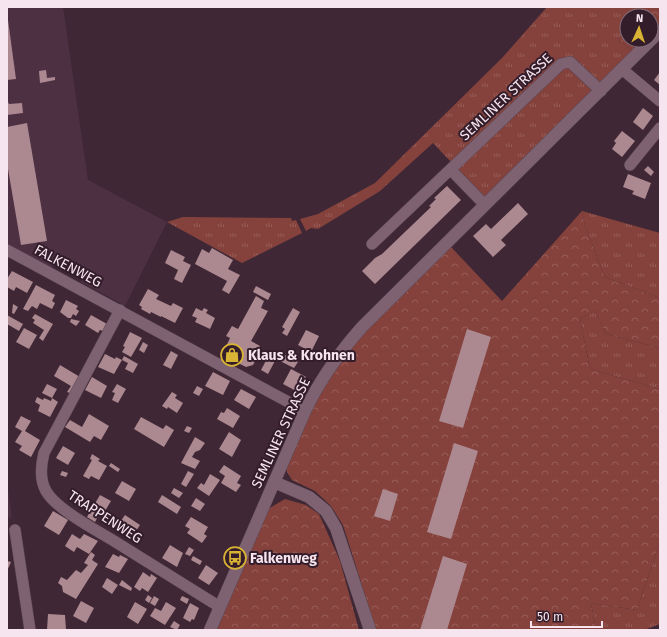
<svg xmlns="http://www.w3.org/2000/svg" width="667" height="637" font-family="'Fira Sans',sans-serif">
	<defs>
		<pattern id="grass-tufts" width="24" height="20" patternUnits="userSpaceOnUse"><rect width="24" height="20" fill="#85423c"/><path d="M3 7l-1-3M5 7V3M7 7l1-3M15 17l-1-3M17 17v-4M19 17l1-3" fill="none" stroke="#975d58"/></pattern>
		<pattern id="forest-crowns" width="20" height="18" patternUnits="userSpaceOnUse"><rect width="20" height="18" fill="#85423c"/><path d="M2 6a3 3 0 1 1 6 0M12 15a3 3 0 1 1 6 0" fill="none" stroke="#975d58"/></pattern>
	</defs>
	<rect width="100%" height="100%" fill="#3f2735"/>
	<g fill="#4d3042">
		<polygon points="7,7 63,7 88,180 167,222 125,306 81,282 77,261 49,267 7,246"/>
		<polygon points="7,481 12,519 7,516"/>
	</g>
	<g fill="url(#grass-tufts)">
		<polygon points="547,7 640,7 634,16 627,16 627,27 618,40 634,52 486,199 433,143 380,191 318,229 311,228 306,231 300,219 318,214 375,183 502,58"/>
		<polygon points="582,211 660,233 660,298 605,277 585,226"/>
		<polygon points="183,217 291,218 292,221 296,220 302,233 242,263 167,222"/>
		<polygon points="595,311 606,334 660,348 660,389 590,369 580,319"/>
		<polygon points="660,542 660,624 644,630 596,630 591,603 637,610"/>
	</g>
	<g fill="url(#forest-crowns)">
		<polygon points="640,7 660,7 660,25 651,34 651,16 634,16"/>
		<polygon points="627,27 627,40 646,40 634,52 618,40"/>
		<path d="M582 211 585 226 605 277 660 298V348L606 334 595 311 580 319 590 369 660 389V542L637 610 591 603 596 630H376L343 525 331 506 315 491 292 480 287 472 286 466C301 433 314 398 335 368 367 322 411 285 451 247L502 301Z"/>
		<polygon points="285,499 306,505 319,514 340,561 359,630 217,630 268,509"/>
	</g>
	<g fill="#ac8990">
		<polygon points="8,20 16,79 7,80 7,21"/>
		<polygon points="46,70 47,78 55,77 55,80 40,83 39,71"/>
		<polygon points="660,72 660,85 654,80"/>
		<polygon points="7,100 9,104 22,103 23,113 7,115"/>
		<polygon points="643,108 653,116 643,130 633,122"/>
		<polygon points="27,123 47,241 21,245 7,163 7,127"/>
		<polygon points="622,131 635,141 622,157 612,149 616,143 614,141"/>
		<polygon points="648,166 654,172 651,176 644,170"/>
		<polygon points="628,174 651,183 645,199 632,194 634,191 623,187"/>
		<polygon points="447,186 461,200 375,284 362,271 375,258 382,254 431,207 429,206 436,199 434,198"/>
		<polygon points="518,203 528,214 501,240 506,245 493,257 473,236 486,224 491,229"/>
		<polygon points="212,248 233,260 228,269 240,275 229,294 222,290 227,281 195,264 202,249 209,253"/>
		<polygon points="171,250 185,257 183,261 191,265 182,283 174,279 178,270 165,263"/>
		<polygon points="61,255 62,260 57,261 56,256"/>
		<polygon points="12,271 33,282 27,293 16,287 14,291 7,287 7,279"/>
		<polygon points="36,285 55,295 52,301 55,303 52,309 40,303 37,309 32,306 28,311 23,309"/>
		<polygon points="256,286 271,294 268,300 253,292"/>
		<polygon points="148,289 159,295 156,299 171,306 173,303 183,308 175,323 161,316 161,317 151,312 150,314 141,309 142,307 139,305"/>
		<polygon points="256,296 264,301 261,308 268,311 251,341 260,346 257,353 259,354 253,365 246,367 226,357 224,351 230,338 226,336 232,326 238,329"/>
		<polygon points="66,300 78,306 76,309 79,311 76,316 73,314 71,318 68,318 60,312"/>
		<polygon points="13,304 18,307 14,314 12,313"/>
		<polygon points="196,308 202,311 204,308 208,310 206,313 215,318 210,329 195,322 197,318 192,316"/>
		<polygon points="293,308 300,312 287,336 282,333 285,329 282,327"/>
		<polygon points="35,314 53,324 43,341 39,338 44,330 33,323 35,320 32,318"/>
		<polygon points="7,315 23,324 19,331 7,324"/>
		<polygon points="91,315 107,324 103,331 100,330 98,333 85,325"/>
		<polygon points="71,319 80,321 76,326 70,322"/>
		<polygon points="24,328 37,335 29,349 16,342"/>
		<polygon points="467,329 491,337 463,428 439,421"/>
		<polygon points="306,330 319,336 311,352 298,345"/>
		<polygon points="130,332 142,338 131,357 122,352 125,347 123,346"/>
		<polygon points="143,342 148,345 144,353 139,350"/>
		<polygon points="171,351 178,355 171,369 163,365"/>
		<polygon points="276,353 284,358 285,355 298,362 294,368 276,359 268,374 261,370 269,355 274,357"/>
		<polygon points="105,354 115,359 116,357 122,360 114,374 98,367"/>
		<polygon points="124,356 138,364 133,373 125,369 128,363 122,360"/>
		<polygon points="60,365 80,377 70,393 67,392 71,386 54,376"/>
		<polygon points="291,369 306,377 298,392 283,384"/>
		<polygon points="213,372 230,381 223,395 205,386"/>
		<polygon points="92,377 107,386 101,398 85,390"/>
		<polygon points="47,384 57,389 52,398 42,393"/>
		<polygon points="117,384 126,389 118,403 112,400 115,393 112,392"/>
		<polygon points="197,386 203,389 199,396 193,393"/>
		<polygon points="241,389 256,397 249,409 234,400"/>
		<polygon points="172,392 177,395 175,398 183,403 177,413 168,407 167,409 162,406"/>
		<polygon points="37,397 43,400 44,398 51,401 52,398 58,402 50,417 38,411 40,405 35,402"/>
		<polygon points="227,408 240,416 233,428 217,419 221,412 224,413"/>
		<polygon points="89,414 109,426 101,440 94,436 90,442 65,427 70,420 82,427"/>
		<polygon points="21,416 31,421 25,431 40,440 31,457 19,450 22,446 15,442 22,431 15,427"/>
		<polygon points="141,417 163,429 166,425 174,430 164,447 134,429"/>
		<polygon points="187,426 192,428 189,433 184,431"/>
		<polygon points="229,432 241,440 232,457 219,449"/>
		<polygon points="195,437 205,443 200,450 195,452 192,457 200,461 195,469 181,463"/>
		<polygon points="454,443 478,451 451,539 427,532"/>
		<polygon points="63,446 75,453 68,465 56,458"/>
		<polygon points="92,454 100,459 98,461 107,466 99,480 91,476 89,479 83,476 92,460 90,459"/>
		<polygon points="111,463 120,469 118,472 109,466"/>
		<polygon points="224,465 241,476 237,483 241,485 236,492 221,483 225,476 219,472"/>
		<polygon points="62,471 68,473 66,477 60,475"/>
		<polygon points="188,471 194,474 186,487 181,484"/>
		<polygon points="210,474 220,480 209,496 197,488 201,483 204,485"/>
		<polygon points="122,481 136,489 129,501 115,493"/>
		<polygon points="174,488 183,493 179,498 171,493"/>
		<polygon points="383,489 398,494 390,521 374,516"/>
		<polygon points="100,495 111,501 105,511 102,509 95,522 87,517"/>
		<polygon points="162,495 181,507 177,514 158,502"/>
		<polygon points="196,498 205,504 200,511 191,506"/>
		<polygon points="53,511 68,520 59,535 44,526"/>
		<polygon points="125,515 140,525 136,531 138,533 134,539 119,530 123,524 120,522"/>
		<polygon points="191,517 208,527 204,534 207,536 202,543 187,533 190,529 185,526"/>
		<polygon points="72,534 80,539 84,534 98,541 89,554 77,547 74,552 65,546"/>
		<polygon points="170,545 183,553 177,567 162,558"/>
		<polygon points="189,547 194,550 190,556 185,554"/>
		<polygon points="91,552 95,555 92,560 98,564 76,599 63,592 62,586 58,583 61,577 67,580 76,570 81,573 88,565 84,563"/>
		<polygon points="113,554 119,557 120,555 128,559 119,573 105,567"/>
		<polygon points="193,556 202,561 200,565 191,560"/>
		<polygon points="443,556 467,564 447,630 420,630"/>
		<polygon points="7,561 11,562 7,571"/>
		<polygon points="206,565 218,573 209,585 198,578"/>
		<polygon points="143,572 150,577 151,574 157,578 148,592 142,588 140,591 134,587"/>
		<polygon points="107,578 118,585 112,594 102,587"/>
		<polygon points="122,580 132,588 131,591 119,585"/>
		<polygon points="148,595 152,598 149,603 145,600"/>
		<polygon points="154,596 159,599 155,606 150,603"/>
		<polygon points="182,596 189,599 187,604 180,600"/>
		<polygon points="81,601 94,608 86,623 73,616"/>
		<polygon points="135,602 147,609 138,624 127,617"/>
		<polygon points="166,602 176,608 165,625 150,616 155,608 161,611"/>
		<polygon points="190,603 199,608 194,620 192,619 190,622 183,618"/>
		<polygon points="48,614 65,615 66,630 47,630"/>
		<polygon points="174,621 180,625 177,630 170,627"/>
	</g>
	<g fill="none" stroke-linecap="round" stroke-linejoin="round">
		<g stroke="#5b4753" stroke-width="12">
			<g id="minor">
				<polyline points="623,70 660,101"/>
				<polyline points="630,165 660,128"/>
				<polyline points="451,170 485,205"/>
				<polyline points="372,244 561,64 570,62 601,91"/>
				<polyline points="7,250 305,411"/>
				<path d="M120 310 44 453C41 465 39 479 46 491 56 509 96 530 114 541 149 563 185 585 220 607"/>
				<polyline points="15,530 30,630"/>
			</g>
		</g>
		<g stroke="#5b4753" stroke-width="13">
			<g id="tertiary">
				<polyline points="274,482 309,497 326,511 336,528 370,630"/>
				<path d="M210 630 305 411C320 379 339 353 362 327L660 31"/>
			</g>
		</g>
		<use href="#minor" stroke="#7e6272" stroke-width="11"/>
		<use href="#tertiary" stroke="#7e6272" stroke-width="12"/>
	</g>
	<defs>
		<g id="shop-ring" transform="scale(1.15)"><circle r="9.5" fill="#341d2b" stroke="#d9b334" stroke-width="1.5"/><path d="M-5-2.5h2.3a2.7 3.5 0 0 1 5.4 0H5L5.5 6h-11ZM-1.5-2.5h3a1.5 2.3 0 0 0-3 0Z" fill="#d9b334"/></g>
		<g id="bus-ring" transform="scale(1.15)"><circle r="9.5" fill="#341d2b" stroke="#d9b334" stroke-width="1.5"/><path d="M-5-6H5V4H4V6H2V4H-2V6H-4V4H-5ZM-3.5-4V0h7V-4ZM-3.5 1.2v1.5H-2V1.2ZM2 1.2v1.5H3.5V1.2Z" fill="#d9b334"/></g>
	</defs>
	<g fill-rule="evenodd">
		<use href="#shop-ring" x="232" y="355"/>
		<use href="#bus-ring" x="235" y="558"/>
	</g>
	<g text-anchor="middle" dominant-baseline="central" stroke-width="4" stroke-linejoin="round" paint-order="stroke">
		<g font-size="14" fill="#f6e5ee" stroke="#341d2b">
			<text transform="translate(506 97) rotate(-43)">SEMLINER STRASSE</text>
			<text transform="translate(68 266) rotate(28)">FALKENWEG</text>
			<text transform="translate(281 433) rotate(-65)">SEMLINER STRASSE</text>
			<text transform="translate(105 517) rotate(33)">TRAPPENWEG</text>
		</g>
		<g font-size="14" font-weight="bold" fill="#f6e5ee" stroke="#341d2b" text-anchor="start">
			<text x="248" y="355">Klaus &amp; Krohnen</text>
			<text x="250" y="558">Falkenweg</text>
		</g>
	</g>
	<rect width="667" height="637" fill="none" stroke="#f6e5ee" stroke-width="16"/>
	<g transform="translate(639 28) rotate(3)"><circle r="19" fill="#341d2b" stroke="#826d79"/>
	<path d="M0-3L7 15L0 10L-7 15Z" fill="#d9b334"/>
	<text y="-6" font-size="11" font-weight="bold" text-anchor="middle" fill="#f6e5ee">N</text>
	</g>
	<path d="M531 621v6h71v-6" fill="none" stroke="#f6e5ee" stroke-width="2"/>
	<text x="537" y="621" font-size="12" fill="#f6e5ee" stroke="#341d2b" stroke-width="3" paint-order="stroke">50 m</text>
</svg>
